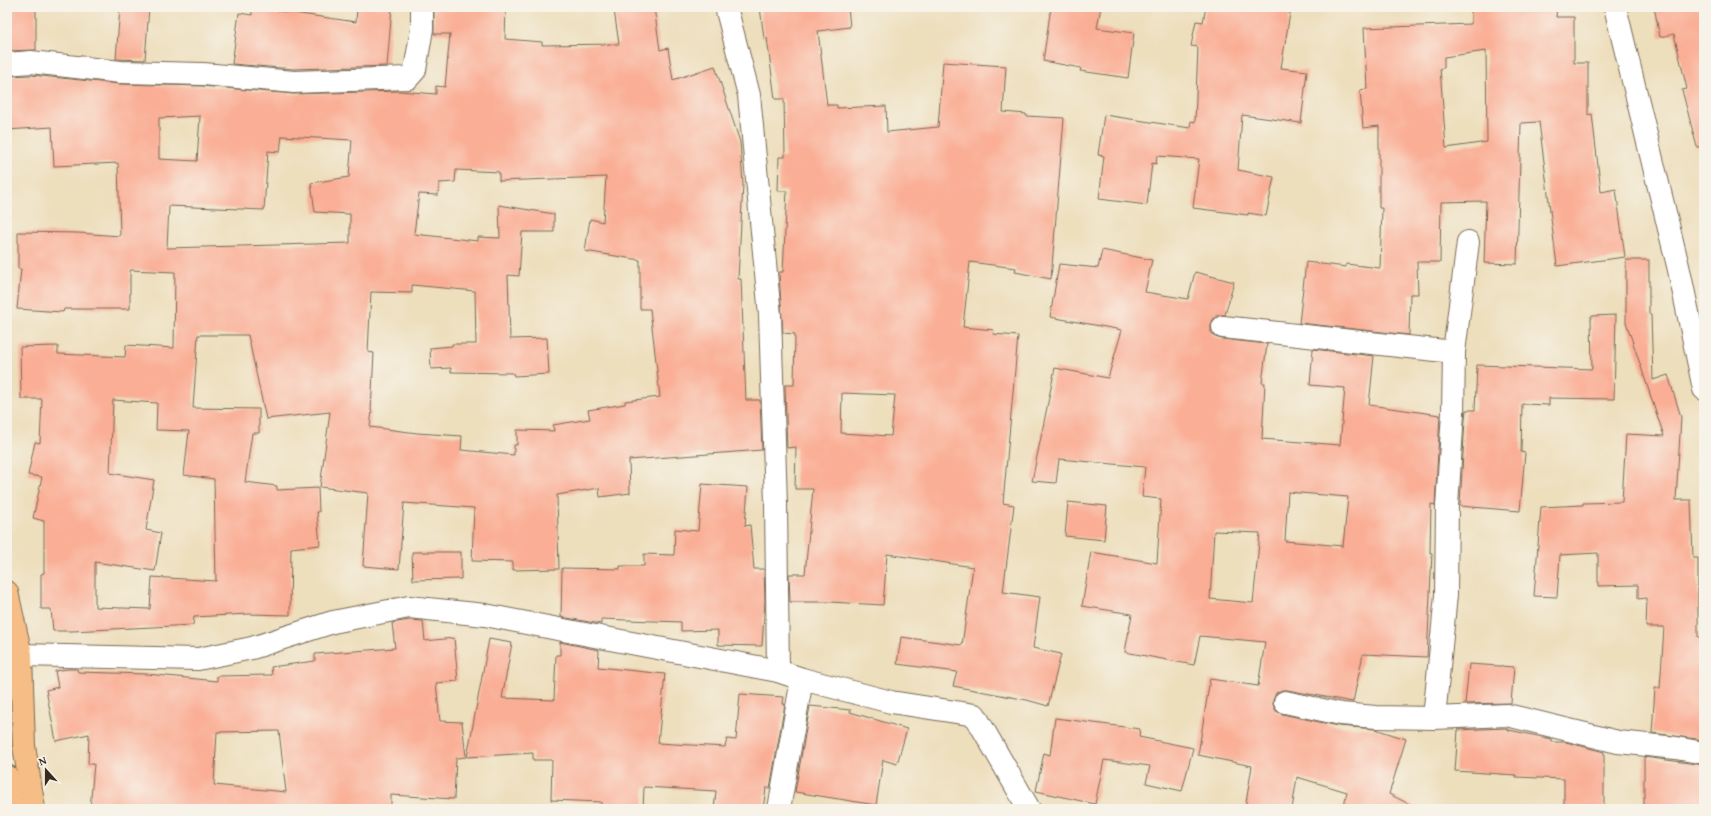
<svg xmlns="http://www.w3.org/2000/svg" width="1711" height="816" font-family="'Gentium Book Plus',serif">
	<rect width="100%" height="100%" fill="#f7f3e8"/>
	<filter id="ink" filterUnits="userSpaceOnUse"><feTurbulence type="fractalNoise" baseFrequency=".025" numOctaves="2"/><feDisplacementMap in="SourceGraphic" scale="8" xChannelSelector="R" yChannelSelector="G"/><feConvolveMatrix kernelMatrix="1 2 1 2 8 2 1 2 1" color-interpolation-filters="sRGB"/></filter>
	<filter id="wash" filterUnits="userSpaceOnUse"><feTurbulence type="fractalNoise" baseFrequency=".012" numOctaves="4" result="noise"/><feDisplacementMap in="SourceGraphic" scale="16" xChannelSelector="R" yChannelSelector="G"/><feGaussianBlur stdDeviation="0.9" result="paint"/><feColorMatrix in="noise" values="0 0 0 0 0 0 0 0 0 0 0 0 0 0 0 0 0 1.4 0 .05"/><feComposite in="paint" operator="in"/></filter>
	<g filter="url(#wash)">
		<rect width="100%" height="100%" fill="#eddebc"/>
		<g id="blocks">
			<g fill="#faae95" fill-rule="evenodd">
				<polygon points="7,7 36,7 36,50 7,51"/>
				<polygon points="120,7 149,7 145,60 116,59"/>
				<polygon points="252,7 356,22 357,7 392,7 387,66 294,69 232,64 239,13 252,15"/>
				<path d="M434 7H506L505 39 542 42V45L619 44 614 10 636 7H654L660 50 668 48 673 80 715 66 740 142 743 184 738 279H741L746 400H760L762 450 629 460 630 493 600 497 599 488 557 495 559 569 513 570V562L472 561 474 508 404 503 399 569 363 566 368 493 320 487 330 412 266 419 248 335H198L193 408 259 409V433H252L245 482 277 486V490L318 488 319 512H317L320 545 291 548 290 615 248 614 194 617 193 625 72 631H53L51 609H41V574L44 573V521L33 518 42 477 28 475 35 442 40 443 42 399H21L20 347 58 346V354L125 357 126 345 174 348 175 272 130 270V309H64L63 312 17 309 21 269H18V232L79 233 120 236 118 163 54 166 52 127 7 130V76L31 75 120 84 202 86 293 94 400 91 436 94V86L445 87 450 34H434ZM200 116 197 161 159 159V118ZM282 136 352 140 349 177 311 183 315 212 350 214V243L167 248 169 206 264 210 268 151 280 152ZM456 170 499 172V181L606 177 603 222 590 219 585 251 640 260V309H650L660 397 625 401V404L588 410 590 419 553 425 554 431 517 430V445H514V455L461 450 462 436 417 433 370 427 372 411H371L374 353 368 352 371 292 412 293V285L475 291 476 344H452V346L430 348 431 369 451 368V372L513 373 514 376 549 374 547 338 510 339 508 275 519 276 522 232H554V214L499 205 500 238 478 237V241L414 234 419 194 438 195 439 183 455 182ZM113 400 157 403 156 430 189 431 184 475 214 479 216 581 152 577 150 609 95 607V562L155 571 161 533 146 530 154 480 110 473Z"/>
				<path d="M760 7H848L850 27 818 31 827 105H837V108L886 106 887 132 938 127 943 62 1006 66 1003 112 1026 114V116L1064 118 1051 279 1015 272 1016 268 970 262 963 327 994 330 993 334 1018 336 1003 503 1014 505 1003 592 1040 597 1033 648 1061 654 1048 706 1027 700 953 686 957 672 897 664 901 637 962 645 973 567 887 554 883 605 830 602H790L789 574H805L813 489H795L796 447 787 448 785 385H794L795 334 783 333 779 274V272H783L787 191H778L779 157H785L784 99H775L767 38 764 39ZM842 393 895 395 891 436 841 433Z"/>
				<polygon points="1051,7 1101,7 1097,28 1134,33 1128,78 1080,71 1081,68 1043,61"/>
				<polygon points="1206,7 1291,7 1281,68 1307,71 1301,123 1242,115 1238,170 1274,177 1266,216 1248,213 1248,215 1193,208 1199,159 1157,156 1156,164 1152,163 1147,205 1099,199 1104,156 1098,155 1104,115 1190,128 1191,121 1195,122 1198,47 1191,46 1196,21 1203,22"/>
				<path d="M1471 7H1557L1556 17H1574V63H1588V115L1592 114 1601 192 1616 189 1625 257 1557 266 1539 122 1521 123 1517 264 1484 263 1486 201 1441 202 1440 262H1417L1418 294H1410L1409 335 1299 323 1306 262 1346 267V264L1380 268 1382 208H1379V126L1363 128 1360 90 1367 89 1364 28 1471 24ZM1486 51 1487 142 1446 148 1440 68H1444V57Z"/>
				<polygon points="1654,7 1704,7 1704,146 1697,147 1682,90 1687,89 1674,34 1660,37"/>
				<path d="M1102 250 1152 260 1145 292 1188 299 1195 272 1234 282 1225 315H1218L1213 319 1211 325V332L1215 337 1222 339 1267 344 1262 383H1265L1262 439 1340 445 1345 388 1310 385 1313 349 1374 356 1369 405 1440 415 1435 505 1431 504 1430 553H1432L1427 657 1363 654 1353 702 1287 690H1282L1276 693 1273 700V705L1276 711 1282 714 1338 726 1375 729 1406 739 1389 794 1419 809H1343L1347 792 1297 777 1292 809H1245L1252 766 1198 755 1210 679 1258 686 1265 642 1200 636 1194 665 1125 652 1132 614 1082 606 1091 552 1157 563 1161 499 1142 497 1145 467 1059 459 1056 483 1032 481 1055 368 1108 378 1122 330 1050 317 1059 264 1098 268ZM1288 492 1348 497 1343 546 1285 541ZM1214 531 1260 533 1253 603 1210 599Z"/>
				<polygon points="1626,260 1649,260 1649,314 1651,314 1653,380 1668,375 1681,417 1676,500 1691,500 1693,558 1698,558 1698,637 1704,637 1704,740 1652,733 1655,688 1660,688 1664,627 1646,627 1647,598 1638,599 1638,585 1598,586 1598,553 1560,555 1557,597 1534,596 1541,507 1583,505 1583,503 1622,502 1626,434 1664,436 1626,322"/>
				<polygon points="1616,315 1614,399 1549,398 1549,405 1522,404 1521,452 1525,453 1520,511 1460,506 1465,419 1466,410 1475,410 1477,365 1592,369 1591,316"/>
				<polygon points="702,484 748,487 745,526 750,525 754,569 764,569 765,601 762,646 718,645 718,630 681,631 681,622 601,619 601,624 561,617 562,568 620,569 620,566 644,566 644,554 674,555 675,529 698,531"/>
				<polygon points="1068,502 1107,506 1104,540 1065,536"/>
				<polygon points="412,552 461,552 461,579 413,580"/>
				<path d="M410 620 423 621 425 641 454 638 458 681 436 683 440 721 462 722 466 757 456 758 454 799 391 795V809H90L94 764H88L89 734 56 741 46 690 58 687 55 671 68 669H77L78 672 147 674 217 681V676L272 675 271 667 315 661V654L395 648 392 623ZM279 731 286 792 214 785 217 732Z"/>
				<polygon points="489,639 512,643 502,698 554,700 556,655 560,655 560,642 599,650 598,667 665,674 658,743 725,747 727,739 736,740 740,694 784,697 783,704 785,704 770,788 766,788 763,809 714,809 716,791 644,787 643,809 601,809 601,802 551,800 552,760 533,760 533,753 467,757"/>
				<polygon points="1469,664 1514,667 1511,703 1465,704"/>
				<polygon points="810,706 851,710 850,712 907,729 897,764 883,760 876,805 795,792"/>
				<polygon points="1055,718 1140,729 1139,737 1193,748 1182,791 1146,783 1150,766 1104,760 1095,804 1036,791 1044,753 1050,755"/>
				<polygon points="1506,728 1509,730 1552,739 1552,742 1566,742 1604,752 1604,808 1564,807 1564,779 1516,777 1516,775 1455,771 1458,730"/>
				<polygon points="1644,757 1704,765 1704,809 1644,809"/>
			</g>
		</g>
	</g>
	<g filter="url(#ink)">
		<use href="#blocks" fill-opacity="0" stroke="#796955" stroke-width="1"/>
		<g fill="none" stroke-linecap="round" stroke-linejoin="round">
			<g stroke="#796955" stroke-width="24">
				<g id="minor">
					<polyline points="726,7 749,95 770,315 776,504 778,671"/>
					<polyline points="1615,7 1679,270 1704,389"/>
					<polyline points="7,64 31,62 121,72 203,74 294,82 408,78 415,70 422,29 422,7"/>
					<polyline points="1223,327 1454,352"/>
					<polyline points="7,660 21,655 198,659 252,648 333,622 409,607 485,615 778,671 802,679 891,702 975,715 1029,809"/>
					<polyline points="1285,702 1341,714 1376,717 1434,718 1507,715 1618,742 1676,748 1704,753"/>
					<polyline points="1434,718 1446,595 1447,506 1453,413 1454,352 1468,242"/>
					<polyline points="779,809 802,679"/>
				</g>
			</g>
			<g stroke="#796955" stroke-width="24">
				<g id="primary">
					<polyline points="7,592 21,655 24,746 34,809"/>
					<polyline points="7,776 12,809"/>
				</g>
			</g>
			<use href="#minor" stroke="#fff" stroke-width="22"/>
			<use href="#primary" stroke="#f6be86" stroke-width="22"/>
		</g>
	</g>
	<rect width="1711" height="816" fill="none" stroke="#f7f3e8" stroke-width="24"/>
	<g transform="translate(46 770) rotate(339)" stroke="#f7f3e8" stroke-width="3" paint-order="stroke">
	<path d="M0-3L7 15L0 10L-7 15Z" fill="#3b2a1e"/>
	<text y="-6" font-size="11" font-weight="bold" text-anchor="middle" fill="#3b2a1e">N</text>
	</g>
</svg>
